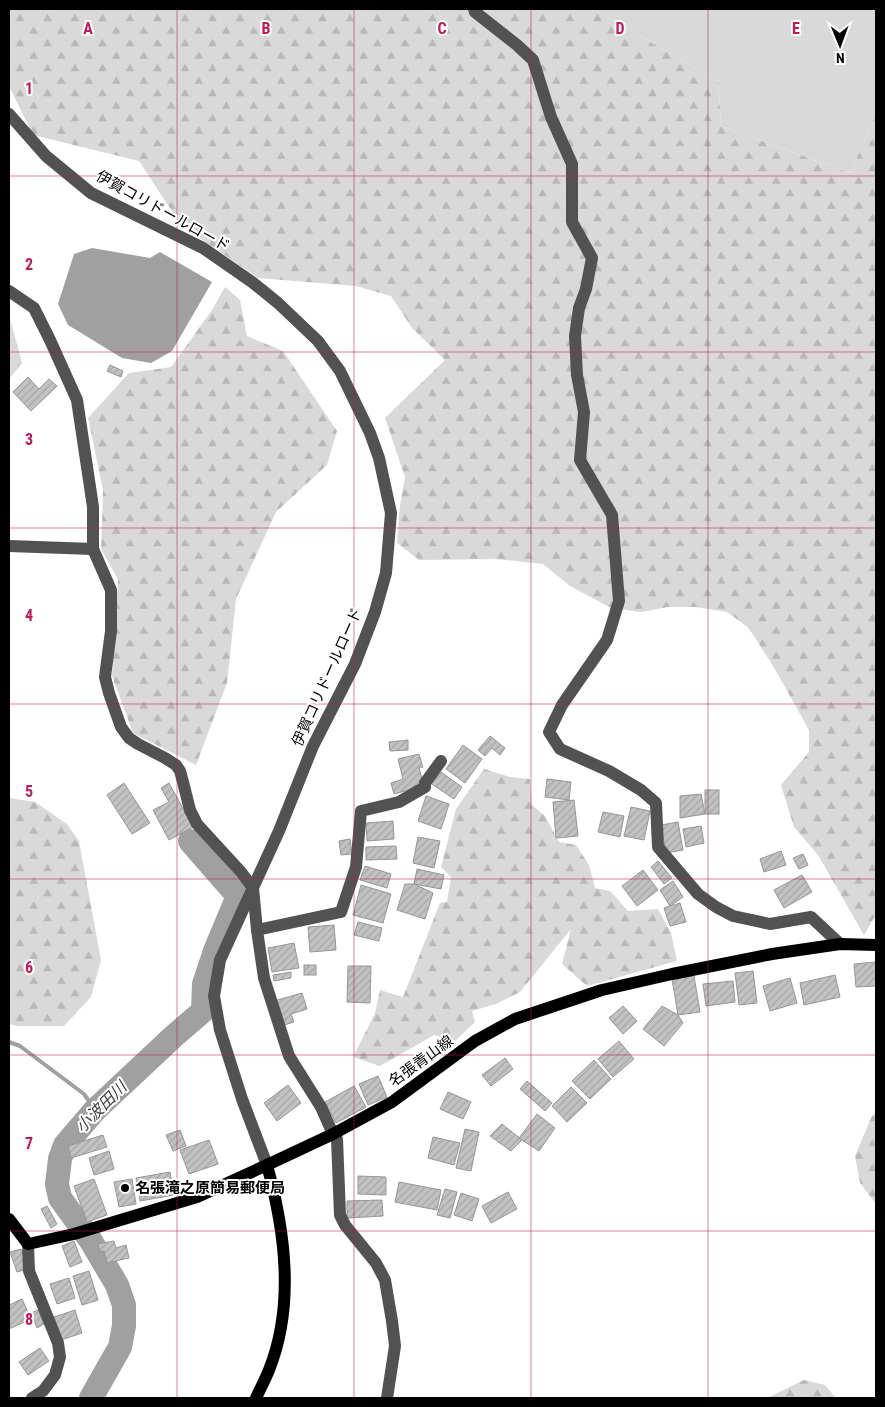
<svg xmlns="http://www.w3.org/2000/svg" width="885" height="1407" font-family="'Roboto Condensed','Noto Sans JP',sans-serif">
	<defs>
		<pattern id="forest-firs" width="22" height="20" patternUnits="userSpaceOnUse" patternTransform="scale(1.25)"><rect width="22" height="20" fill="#d9d9d9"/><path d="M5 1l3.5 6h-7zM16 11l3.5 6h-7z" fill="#b8b8b8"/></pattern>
		<pattern id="building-hatch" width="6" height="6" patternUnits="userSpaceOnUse" patternTransform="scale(1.25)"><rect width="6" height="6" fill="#c2c2c2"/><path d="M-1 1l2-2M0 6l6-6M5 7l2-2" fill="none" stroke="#a5a5a5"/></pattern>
	</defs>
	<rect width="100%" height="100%" fill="#fff"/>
	<polygon fill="#d9d9d9" points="593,9 876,9 876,115 850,173 721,126 718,81"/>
	<g fill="url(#forest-firs)">
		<polygon points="9,9 593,9 718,81 721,126 850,173 876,115 876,915 864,935 818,855 794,827 781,785 809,752 809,730 776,671 749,628 727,612 695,607 668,607 641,612 611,608 570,586 543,564 495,559 419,560 397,543 400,505 405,477 385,418 445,360 412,328 391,296 356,286 258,278 181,225 139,161 33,135 9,86"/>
		<polygon points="225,287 240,300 247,336 283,351 337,431 327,465 276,512 236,599 227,683 196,765 133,733 112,676 118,579 101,549 103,490 88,418 129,373 171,367 212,310"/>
		<polygon points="9,315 22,363 9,379"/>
		<polygon points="484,769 510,777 530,779 532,805 545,816 559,842 576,845 589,865 595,888 610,891 628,911 658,909 671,933 677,961 587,986 562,964 571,929 520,992 496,1004 472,1011 475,1022 455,1041 434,1035 380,1066 353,1057 375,1013 380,990 403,997 440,903 447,902 451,877 441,867 456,809"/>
		<polygon points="9,798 35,802 67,824 79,841 101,960 91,997 64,1026 17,1026 9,1024"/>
		<polygon points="876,1111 876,1204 860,1183 855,1156 871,1118"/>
		<polygon points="804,1380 825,1385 836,1398 767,1398"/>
	</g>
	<polygon fill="#a0a0a0" points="92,248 150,258 160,252 212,282 172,351 151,363 122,358 68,325 58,304 74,254"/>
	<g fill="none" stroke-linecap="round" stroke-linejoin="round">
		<polyline stroke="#a0a0a0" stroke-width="4" points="9,1042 20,1046 84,1094 95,1110"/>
		<polyline stroke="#a0a0a0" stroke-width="24" points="91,1398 120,1347 124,1326 124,1305 117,1285 91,1241 60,1198 57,1184 60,1159 65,1145 95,1110 174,1036 203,1011 204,984 215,951 238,896 190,841"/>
	</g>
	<g fill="url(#building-hatch)" stroke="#969696">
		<polygon points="110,365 123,371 121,377 107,371"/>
		<polygon points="28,377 39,389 49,379 57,386 31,411 13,392"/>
		<polygon points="490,736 505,748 500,755 492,748 485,756 478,750"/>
		<polygon points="408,740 408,750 390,751 389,742"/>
		<polygon points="463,745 482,759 465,783 446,769"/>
		<polygon points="419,754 423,767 419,768 424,786 394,794 391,783 403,779 398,759"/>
		<polygon points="438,770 462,787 454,799 429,782"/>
		<polygon points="547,779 571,782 569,800 545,797"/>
		<polygon points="124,783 150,823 132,834 107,795"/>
		<polygon points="169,783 193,827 169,840 153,810 169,802 161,788"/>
		<rect x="705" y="790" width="14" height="24"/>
		<polygon points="701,794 705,814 680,818 680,796"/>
		<polygon points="426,796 449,804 441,829 418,821"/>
		<polygon points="574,800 578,836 556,838 553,802"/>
		<polygon points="631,807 650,811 644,840 624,836"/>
		<polygon points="603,812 624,816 620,837 598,832"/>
		<polygon points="393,821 394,839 367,841 366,823"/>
		<polygon points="678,822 683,850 666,853 661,825"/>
		<polygon points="701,826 704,843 686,847 683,829"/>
		<polygon points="418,837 440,841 434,868 413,863"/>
		<polygon points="350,839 352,854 341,855 339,841"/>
		<polygon points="396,846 397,859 366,860 366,847"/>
		<polygon points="781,851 786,865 764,872 760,859"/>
		<polygon points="803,854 808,865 799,869 793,858"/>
		<polygon points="658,861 672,878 664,884 651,867"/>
		<polygon points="365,866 391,874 387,888 360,880"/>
		<polygon points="417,869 444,875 441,889 414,884"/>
		<polygon points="643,870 658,890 637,906 622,886"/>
		<polygon points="802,875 812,892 784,908 774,890"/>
		<polygon points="673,881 683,897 670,906 660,890"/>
		<polygon points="405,884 414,884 433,893 425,919 397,910"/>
		<polygon points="361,885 391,894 383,923 353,915"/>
		<polygon points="680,903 686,922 670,926 664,908"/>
		<polygon points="358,922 382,928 379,941 354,935"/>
		<polygon points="334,925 336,950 310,952 308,927"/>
		<polygon points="294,943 299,968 272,972 268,948"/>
		<polygon points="876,962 876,986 856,987 854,964"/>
		<rect x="304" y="965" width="12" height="10"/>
		<polygon points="348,966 371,966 370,1003 347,1002"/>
		<polygon points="753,971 757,1003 739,1005 735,973"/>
		<polygon points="291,972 291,978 274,981 273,975"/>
		<polygon points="835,975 840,997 804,1005 800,983"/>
		<polygon points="694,976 700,1012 678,1015 672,979"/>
		<polygon points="790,978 797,1003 770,1011 763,986"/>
		<polygon points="733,981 735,1002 706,1006 703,984"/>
		<polygon points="302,993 307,1009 291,1014 294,1022 281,1026 274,1001"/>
		<polygon points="623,1006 637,1021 623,1034 609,1018"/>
		<polygon points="662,1006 678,1015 683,1023 664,1046 643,1029"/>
		<polygon points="619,1041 634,1059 613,1077 598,1059"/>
		<polygon points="505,1058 513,1069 491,1086 482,1075"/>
		<polygon points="594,1060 611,1079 590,1099 572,1081"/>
		<polygon points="378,1076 387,1097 368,1105 359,1084"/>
		<polygon points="527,1081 552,1103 545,1111 520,1089"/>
		<polygon points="288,1085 301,1103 277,1121 264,1103"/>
		<polygon points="354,1086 366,1107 336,1123 325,1102"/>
		<polygon points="571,1087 587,1103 567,1122 552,1106"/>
		<polygon points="448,1092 471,1102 463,1119 440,1109"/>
		<polygon points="537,1114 555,1128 539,1151 519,1138"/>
		<polygon points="502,1124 522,1140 511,1151 490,1136"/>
		<polygon points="465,1129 479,1132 471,1171 456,1168"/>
		<polygon points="180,1130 186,1146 173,1151 166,1135"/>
		<polygon points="103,1135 107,1147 71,1158 68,1146"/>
		<polygon points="433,1137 460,1143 454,1165 428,1158"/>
		<polygon points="209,1140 218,1164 189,1174 180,1150"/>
		<polygon points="109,1151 114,1169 94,1175 89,1158"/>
		<polygon points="170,1172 174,1195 140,1201 136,1178"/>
		<polygon points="358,1176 386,1177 386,1195 358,1194"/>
		<polygon points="94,1179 107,1215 87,1222 74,1186"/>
		<polygon points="132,1179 136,1204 119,1207 114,1182"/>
		<polygon points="399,1182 441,1190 437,1210 395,1202"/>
		<polygon points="445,1189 457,1192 450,1218 437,1215"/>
		<polygon points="508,1192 517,1209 491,1223 482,1206"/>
		<polygon points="461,1193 479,1199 472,1221 454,1215"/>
		<polygon points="382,1200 383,1216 347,1218 347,1201"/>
		<polygon points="47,1206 57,1224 51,1228 41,1209"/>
		<polygon points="74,1241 82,1262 70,1267 62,1246"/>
		<polygon points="114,1241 116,1248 126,1245 129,1258 107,1263 104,1251 100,1252 98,1244"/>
		<polygon points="21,1249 28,1269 17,1272 10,1252"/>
		<polygon points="89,1271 98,1300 82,1305 73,1276"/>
		<polygon points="69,1278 75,1298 57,1304 50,1284"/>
		<polygon points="22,1299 31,1319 9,1329 9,1305"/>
		<polygon points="38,1310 44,1324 37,1328 31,1313"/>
		<polygon points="75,1310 82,1333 61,1340 54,1317"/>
		<polygon points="40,1348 49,1361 28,1375 19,1362"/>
	</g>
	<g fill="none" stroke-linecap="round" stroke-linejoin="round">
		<g stroke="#525252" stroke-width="12">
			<polyline points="474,9 475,12 517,45 533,60 551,117 572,164 572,222 592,258 586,289 579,308 575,336 577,375 584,412 580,460 612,515 619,601 607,640 562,705 549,732 560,749 609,771 641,790 656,803 658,847 698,894 716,907 733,916 770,924 811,917 840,944"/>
			<polyline points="9,114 46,156 91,193 203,248 252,282 278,303 318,341 340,371 370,433 379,458 391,513 386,573 375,612 355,664 313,746 279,831 220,960 214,996 220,1030 242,1099 267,1165"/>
			<polyline points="9,291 34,308 50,340 77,400 93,507 93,549 111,590 111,631 105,677 109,693 121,727 129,738 138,744 165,758 176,765 180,771 183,782 190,810 197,824 241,872 253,888 257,930 264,978 289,1056 321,1107 333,1134 337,1139 340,1215 345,1225 376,1263 385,1280 392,1321 395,1346 387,1398"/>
			<polyline points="9,546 93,549"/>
			<polyline points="257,930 341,912 356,867 361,811 399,802 425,787 425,783 441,761"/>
			<polyline points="28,1244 29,1271 58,1343 60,1357 55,1375 43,1391 32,1398"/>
		</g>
		<g stroke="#000" stroke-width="12">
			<polyline points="9,1219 28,1244 74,1234 197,1197 267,1165 333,1134 392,1102 475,1041 515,1019 602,990 672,974 772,954 840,944 876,945"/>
			<path d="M256 1398C260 1389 265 1380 269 1370 295 1305 285 1231 267 1165"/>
		</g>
	</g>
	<path fill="none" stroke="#c2185b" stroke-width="1" stroke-opacity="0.55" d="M177 9V1398M354 9V1398M531 9V1398M708 9V1398M9 176H876M9 352H876M9 528H876M9 704H876M9 879H876M9 1055H876M9 1231H876"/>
	<circle fill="#000" stroke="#fff" stroke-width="2" cx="125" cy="1188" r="5"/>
	<g text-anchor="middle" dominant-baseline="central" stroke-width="4" stroke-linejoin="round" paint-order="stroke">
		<g font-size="15" fill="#000" stroke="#fff">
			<text transform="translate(163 211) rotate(29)">伊賀コリドールロード</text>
			<text transform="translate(327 677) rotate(-66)">伊賀コリドールロード</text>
			<text transform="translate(421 1061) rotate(-36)">名張青山線</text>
		</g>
		<g font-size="15" font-weight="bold" fill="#000" stroke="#fff" text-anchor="start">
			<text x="135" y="1188">名張滝之原簡易郵便局</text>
		</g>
		<g font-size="16" font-style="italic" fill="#414141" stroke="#fff">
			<text transform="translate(101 1107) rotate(-45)">小波田川</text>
		</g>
	</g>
	<g font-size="16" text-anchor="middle" font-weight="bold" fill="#c2185b" stroke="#fff" stroke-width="4" stroke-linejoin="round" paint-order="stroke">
		<text x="88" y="34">A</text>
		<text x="266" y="34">B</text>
		<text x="442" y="34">C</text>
		<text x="620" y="34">D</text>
		<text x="796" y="34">E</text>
		<text x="29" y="94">1</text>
		<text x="29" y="270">2</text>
		<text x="29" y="445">3</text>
		<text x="29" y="621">4</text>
		<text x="29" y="797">5</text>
		<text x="29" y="973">6</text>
		<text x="29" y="1149">7</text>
		<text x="29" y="1325">8</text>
	</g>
	<rect width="885" height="1407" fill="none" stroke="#000000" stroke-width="20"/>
	<g transform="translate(840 45) rotate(179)" stroke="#ffffff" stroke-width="4" paint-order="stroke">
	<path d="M0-4L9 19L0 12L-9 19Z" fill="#000000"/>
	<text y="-8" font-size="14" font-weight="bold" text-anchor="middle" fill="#000000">N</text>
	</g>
</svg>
